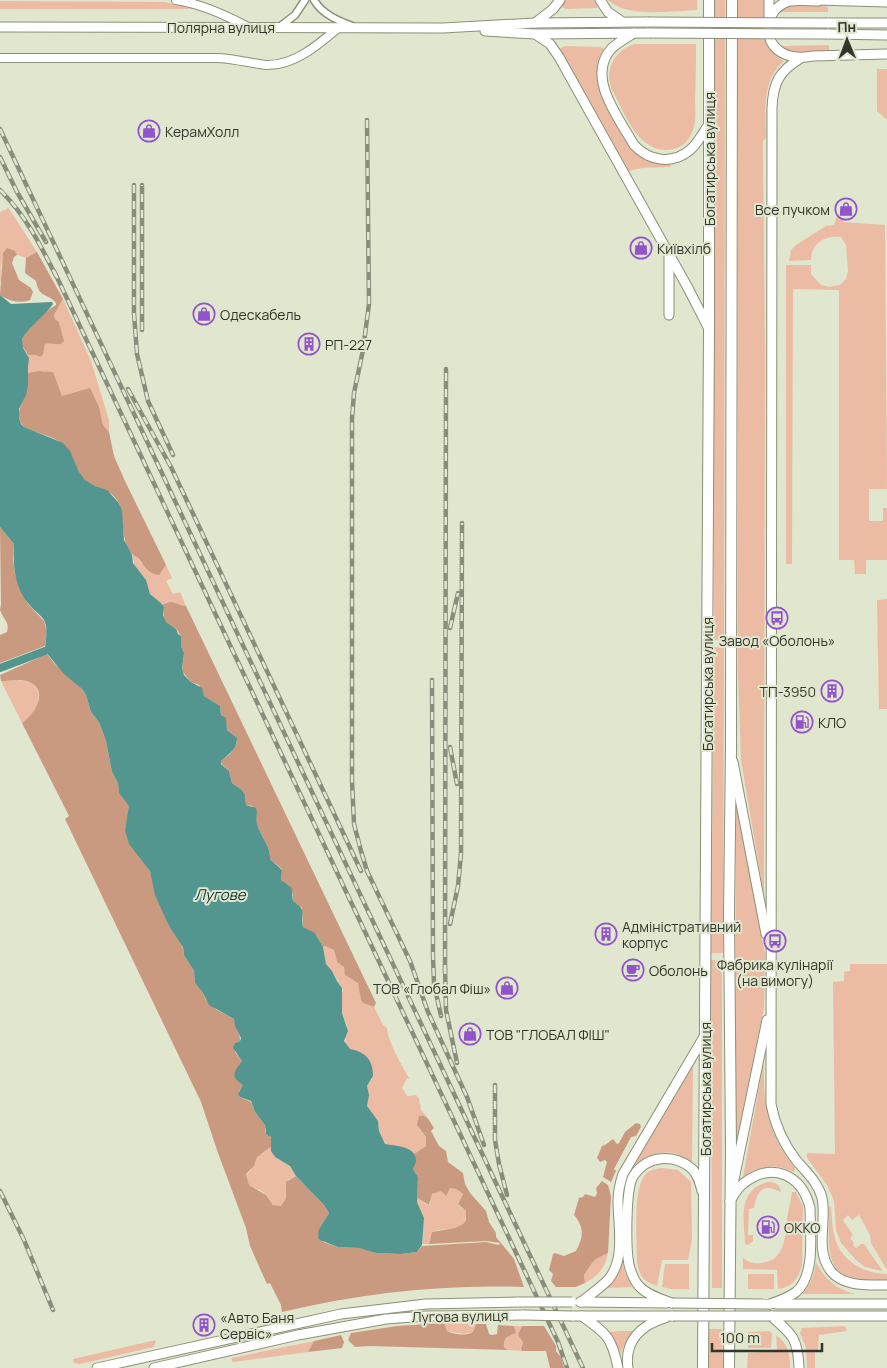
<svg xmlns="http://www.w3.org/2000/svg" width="887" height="1368" font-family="Manrope,sans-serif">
	<rect width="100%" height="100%" fill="#e0e7ce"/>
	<g fill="#ebbca3">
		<polygon points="565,0 594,0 598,8 567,9 561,7"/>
		<path d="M608 0H697V10C671 11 627 18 608 0Z"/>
		<polygon points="714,0 725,0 724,640 714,640"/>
		<path d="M738 0H765C766 25 760 46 784 61 761 81 766 110 766 138L763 141 765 345 764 896 741 760 738 671Z"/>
		<polygon points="0,1 165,2 192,9 0,9"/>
		<polygon points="807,3 828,7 828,12 779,12 789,4"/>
		<path d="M635 44H696C696 62 696 80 695 98 695 105 696 113 695 121 693 134 687 146 674 149 638 157 625 112 611 88 605 68 615 50 635 44Z"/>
		<path d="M829 45V51C813 50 795 57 782 46Z"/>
		<path d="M566 46 601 47 605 50C590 76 600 92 614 115 621 128 629 140 636 153 647 162 657 163 670 164L671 167C656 168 644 166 629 171L560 48Z"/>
		<polygon points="877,69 887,69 887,120 877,111"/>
		<path d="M8 207 37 252 26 258 17 255 15 251 3 253C3 259 2 261 1 266 0 272 2 277 0 283V212L7 209Z"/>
		<path d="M843 208V222L885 225 887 489H869V521H883V508H887V560H866V574H855L854 560H839V290L793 289 792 564H786V265H811V274L821 285 829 287 840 285 846 279 848 271 846 245 841 237C825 235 811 243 811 260L789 261 791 250 796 245 826 226 834 225 839 209Z"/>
		<polygon points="63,299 91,361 109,420 109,432 103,426 101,417 62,396 45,371 28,373 28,355 36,355 40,357 43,355 45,344 63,337 59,322 55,319 54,315"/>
		<path d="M132 555H135L142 564 163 570 166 565 172 578 166 581 173 594 180 592 186 606C177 607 174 599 162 604L153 597 148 591 146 580 135 567Z"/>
		<polygon points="887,599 887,709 879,709 877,600"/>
		<polygon points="714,647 724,648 724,650 723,953 711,953"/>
		<path d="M18 680C49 682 41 711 22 723L1 681Z"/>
		<polygon points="736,794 765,954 764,1008 735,1150"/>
		<path d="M325 946 334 950 337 962 343 966 348 977C350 979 353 979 356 980 362 984 358 997 363 1003L374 1007 383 1025 387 1028C387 1040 403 1068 410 1079L407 1078 402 1088 407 1096 416 1095 419 1098 421 1110 427 1117 423 1116 419 1129C424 1134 428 1138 426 1146L414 1154 409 1149 385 1144 379 1131 378 1121 367 1107 368 1100 367 1086 372 1079 373 1073 345 1044 347 1026 342 1013 341 998 343 990 332 971 326 964 323 947Z"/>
		<polygon points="711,960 722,960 722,1288 712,1288"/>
		<polygon points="850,964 887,964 887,1270 871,1243 870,1235 859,1215 852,1220 848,1215 843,1220 853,1235 850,1238 854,1243 853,1245 856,1248 861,1244 864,1244 882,1270 881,1271 865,1267 856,1260 841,1243 836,1230 834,1201 827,1185 807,1158 807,1153 835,1154 833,982 844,981 844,972 850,971"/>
		<path d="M763 1065H764C763 1106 769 1136 795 1168L794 1172C777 1163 758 1165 743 1177Z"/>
		<path d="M693 1066 692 1162C672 1146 650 1152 631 1167Z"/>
		<path d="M271 1147 275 1157 290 1166 296 1176 288 1180 286 1198 281 1206C270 1207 272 1200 265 1194 261 1190 254 1188 249 1185L246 1175 251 1170 257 1157 263 1154 268 1148Z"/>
		<path d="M662 1168 678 1170 691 1182 692 1239 688 1260H662L657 1286C643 1281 640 1277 637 1262 637 1242 632 1185 647 1173 651 1169 657 1169 662 1168Z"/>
		<path d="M767 1182C774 1182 780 1184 781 1192 763 1183 757 1190 754 1208L749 1209 748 1235H753V1241L748 1245 745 1244C744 1218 737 1192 767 1182Z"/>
		<path d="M450 1188 456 1189 463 1194 458 1203 459 1206 466 1211C468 1234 446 1226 432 1232L429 1244H422L424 1218 417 1202V1198L427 1205H430C432 1196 429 1193 441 1191L445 1195Z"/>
		<path d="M792 1192H796L803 1207 802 1265C798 1279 793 1287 778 1289L777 1270 743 1269V1258C750 1263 754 1264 762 1263 785 1260 785 1238 787 1220 788 1211 791 1201 792 1192Z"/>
		<path d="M829 1206 831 1207C832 1217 832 1228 835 1238 841 1261 865 1274 887 1274V1281C822 1282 829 1261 829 1206Z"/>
		<path d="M608 1253C605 1268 598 1276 585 1283L584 1275 592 1263 596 1259Z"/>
		<path d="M816 1262C825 1280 836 1289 855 1294H802C811 1285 814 1275 816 1262Z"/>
		<polygon points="621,1263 622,1263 625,1273 632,1287 606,1288"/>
		<polygon points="665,1264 689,1264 689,1289 671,1289 662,1287"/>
		<rect x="748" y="1274" width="26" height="15"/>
		<polygon points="444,1323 476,1324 473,1332 463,1334 447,1331"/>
		<path d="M514 1326H522C517 1336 520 1334 523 1342L521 1346 522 1351 508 1350 504 1347C503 1338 508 1336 516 1333Z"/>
		<polygon points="845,1326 847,1331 819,1335 818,1350 815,1350 815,1368 807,1368 806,1348 800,1333 802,1328"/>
		<polygon points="709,1329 722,1329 723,1368 709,1368"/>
		<polygon points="620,1331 634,1331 628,1338 619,1356 608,1332"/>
		<polygon points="769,1331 772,1333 771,1348 748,1348 748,1332"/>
		<path d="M776 1335C788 1343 790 1354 790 1368H747L748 1353 777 1351Z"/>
		<polygon points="156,1340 154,1347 80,1364 74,1363 73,1359"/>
		<polygon points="314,1341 308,1352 233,1362 231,1358"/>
	</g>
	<g fill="#ca9a80">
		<path d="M7 248 15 251 17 255 14 257 12 263 19 280 31 288 33 292 30 300C20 304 9 301 0 295L3 253Z"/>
		<path d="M37 252 63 299 54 315 55 319 59 322 64 341 61 344C56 345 50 342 45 344L43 355 40 357 36 355H28C25 350 21 347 22 340 24 331 48 309 56 305V303C49 293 39 299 36 281L25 273 26 258Z"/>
		<path d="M39 371 53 372 62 396 90 388 99 407 103 425 109 432 114 456 125 481 166 565 159 575C149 574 145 567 139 559 136 556 132 555 130 552 120 538 125 512 117 500 108 487 95 489 85 480 76 472 75 459 68 450 60 437 38 434 24 427 13 415 22 406 26 393 28 386 28 380 28 373Z"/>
		<path d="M0 527 14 544 13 559 15 574 28 604 44 621 47 632 45 646 0 663V635L7 632C10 622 3 619 0 610L1 605Z"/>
		<path d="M170 602C176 602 181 606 186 606L376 1003 374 1007 363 1003 361 1000 358 983 345 975 344 967 337 962 334 950 325 946 323 947 317 936 303 927 302 908 293 901V894L281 880 282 869 270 859C271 848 261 835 257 825 254 816 259 816 252 806L246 805 245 795 242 790 232 783 229 771 221 763V761L230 754 237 742 233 735 227 730 226 722 221 714 220 706 204 696 199 685 191 682 182 671 184 653 181 646V636C179 634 178 631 176 629 171 624 165 625 164 617 163 612 164 608 163 604Z"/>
		<path d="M47 654 54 663 82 689 86 695 91 712 99 722 106 741 112 772 118 783 119 793 130 806 125 830 150 871 169 926 182 944 184 955 194 971 195 983 203 993 206 1000 217 1010 234 1019C235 1024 241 1037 240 1041L235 1043V1052L242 1061 239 1066 243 1086 239 1091 240 1097 251 1102 255 1112 265 1125V1132C272 1137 272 1139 271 1147 266 1149 262 1155 257 1157L254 1166 246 1174 249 1185 266 1195 273 1205 281 1206 286 1198V1182L296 1176 324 1205 329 1213 319 1229 323 1242 338 1247 365 1248 376 1253 401 1254 417 1252 422 1246 486 1242 499 1245 500 1243 486 1241 429 1244 432 1232 455 1228 463 1224 466 1220V1211L458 1204 463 1194 456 1189 450 1188 446 1196 441 1191 432 1194 429 1205 417 1198 418 1177 413 1169 416 1160 414 1154 426 1146V1137L417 1125 419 1116C428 1114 429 1121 434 1128L431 1131 439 1146 446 1151 448 1162 463 1173 465 1184 470 1193 486 1211 489 1222 496 1233V1237L514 1259 524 1287C443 1284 361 1293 282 1312L281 1305 270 1283 267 1284 250 1246 246 1228 218 1153 201 1102 65 819 69 816 22 723C34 715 50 691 29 682 20 678 10 681 1 681L0 675Z"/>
		<polygon points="636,1123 640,1124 641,1127 636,1136 631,1137 614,1169 616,1171 611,1182 603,1177 607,1162 605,1160 600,1162 597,1158 602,1146 605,1145 613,1139 617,1144 619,1143 625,1132"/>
		<path d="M602 1181 608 1185 611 1196 608 1253 596 1259 592 1263 584 1275 585 1283 576 1287H556L551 1281 553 1274 549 1270 553 1254 555 1253 564 1256 576 1251C584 1236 584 1227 574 1215L579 1198 583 1197 585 1194 595 1197 597 1193 596 1188Z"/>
		<path d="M444 1323 447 1331C455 1335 465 1336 473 1332L476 1324H486L489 1334 492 1335 497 1334 498 1325 514 1326 516 1333C508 1336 503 1338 504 1347L508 1350 370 1346 355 1347 348 1340 351 1333 397 1326Z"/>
		<polygon points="522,1326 544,1326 556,1346 556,1351 561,1357 564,1368 550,1368 546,1351 522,1351 521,1348 523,1342 518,1335"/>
		<polygon points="341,1335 344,1342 342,1348 308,1352 314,1341"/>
	</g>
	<path fill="#53958f" d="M0 295 11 304 52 302 53 304C44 317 30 325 22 339L23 348 29 358 28 366V385L26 395 19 409V418L21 424 24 427 63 443 70 451 79 472 85 480 95 486 107 490 118 502 122 510 124 540 132 555 133 563 146 580 150 594 162 604 164 607 163 615 166 622 176 629 178 634 181 636V646L184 653 182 669 184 675 191 682 202 688 204 696 220 706 221 715 226 718 227 730 237 738C237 749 229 754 221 761V764L229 771 232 783 242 790 245 795 246 805 256 808C258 813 255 818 257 824 260 835 271 847 270 859L282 870 281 880C295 891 291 883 293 901 308 911 300 912 303 927L315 933 323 947 326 964 332 971 337 981 342 988V1013L348 1031 344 1041 350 1049C365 1052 373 1059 373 1076L367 1086 369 1095 367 1106 378 1121 379 1131 385 1144C395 1146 417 1146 416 1161 416 1163 414 1166 413 1169L418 1177 417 1202 424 1218 422 1245 417 1252 401 1254 376 1253 360 1248 338 1247 320 1240 318 1238 319 1229 329 1213 324 1205 296 1176 290 1166 275 1157 271 1151V1137L266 1134 265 1125 255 1112 251 1101 240 1097 238 1094 243 1085C229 1076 235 1071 242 1061L233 1048 235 1043 240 1041 241 1038 235 1026 234 1019 209 1005 203 993 195 983 194 971 184 955 183 947 169 926 155 895 150 871 129 844 125 830 129 806 119 793 118 783 112 772 106 741 99 722 91 712 86 695 82 689 64 674 45 651C45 641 49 630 44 620 40 614 32 609 28 603 14 586 13 565 14 544L0 527Z"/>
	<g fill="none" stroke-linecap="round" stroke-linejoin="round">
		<polyline stroke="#53958f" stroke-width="8" points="0,668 45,651"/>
		<g stroke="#8a9079" stroke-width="9">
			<g id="minor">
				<path d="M314 0C322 14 337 20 352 26"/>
				<polyline points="278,28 295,15 305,0"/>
			</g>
		</g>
		<g stroke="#8a9079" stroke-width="10">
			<g id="tertiary">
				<path d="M176 0C201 4 226 15 248 27"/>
				<path d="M0 58H219C235 59 250 63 266 65 294 66 318 45 338 28"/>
			</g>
		</g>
		<g stroke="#8a9079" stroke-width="11">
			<g id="secondary">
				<polyline points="600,0 608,12 621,21"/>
				<polyline points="769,0 769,20"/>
				<polyline points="816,0 887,2"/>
				<path d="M818 1C809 1 799 0 790 1 756 10 760 66 813 56L887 54"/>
				<polyline points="535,23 553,9 560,0"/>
				<polyline points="827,23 887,23"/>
				<polyline points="0,27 443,28 535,23 648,22"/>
				<polyline points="485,31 535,34 649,33"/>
				<path d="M634 33C626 38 617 43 611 49 586 78 619 118 634 145 649 161 672 165 690 150 698 143 703 133 709 124"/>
				<polyline points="535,34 550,44 559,57 688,288 709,329"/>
				<polyline points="827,34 887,35"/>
				<path d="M801 58C779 71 773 83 772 108L771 1104C775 1125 783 1143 796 1160 806 1172 818 1182 822 1198 827 1221 815 1249 830 1270 842 1287 868 1285 887 1285"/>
				<polyline points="669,254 669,315"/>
				<polyline points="733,762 766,934"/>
				<polyline points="733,1184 767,1020"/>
				<path d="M730 1201C734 1195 738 1187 744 1183 773 1161 802 1175 810 1208 810 1232 816 1275 796 1292 788 1298 779 1301 770 1304"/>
				<polyline points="580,1302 667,1303"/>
				<path d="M581 1302C590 1295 600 1288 608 1280 626 1259 618 1226 618 1201 618 1191 620 1183 623 1174L705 1035"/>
				<path d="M672 1303C661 1299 647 1295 639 1286 634 1281 631 1272 629 1265 626 1250 625 1186 634 1175 647 1156 673 1153 691 1168 698 1174 700 1183 702 1191"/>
				<polyline points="776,1304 887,1304"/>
				<polyline points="572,1316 673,1316"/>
				<path d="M582 1316C606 1333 612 1337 618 1368"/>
				<polyline points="771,1316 887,1316"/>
				<path d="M771 1316C792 1334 798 1338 799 1368"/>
				<polyline points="97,1368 341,1314 426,1304 519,1302"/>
				<polyline points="154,1368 298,1335 386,1319 426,1316 524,1315"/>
				<path d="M628 1368C624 1341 641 1325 665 1318"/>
			</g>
		</g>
		<g stroke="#8a9079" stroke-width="12">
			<g id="primary">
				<polyline points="703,1368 709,329 709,0"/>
				<polyline points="729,1368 731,1150 729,913 731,748 732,0"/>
			</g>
		</g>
		<use href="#minor" stroke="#fff" stroke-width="6"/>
		<use href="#tertiary" stroke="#fff" stroke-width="8"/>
		<use href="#secondary" stroke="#fff" stroke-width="9"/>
		<use href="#primary" stroke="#fff" stroke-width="10"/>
		<g stroke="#898e7c" stroke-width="4.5">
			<g id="rail">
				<polyline points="367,120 369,304 363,350 354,393 352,419 352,780 354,824 361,851 367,871 410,961 428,1012 467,1097 484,1145"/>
				<polyline points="0,129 583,1368"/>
				<polyline points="0,157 17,192 46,242"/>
				<polyline points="134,185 134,313 137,354 148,401 173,455"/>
				<path d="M0 190C25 214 41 246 56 276"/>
				<polyline points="54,271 558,1342 567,1368"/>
				<polyline points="142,330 142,185"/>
				<polyline points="128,389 171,467 361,871"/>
				<polyline points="450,628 458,593"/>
				<polyline points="432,680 433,956 434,984 441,1016"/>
				<polyline points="450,747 457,784"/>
				<polyline points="450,924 458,886 461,854 462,523"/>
				<polyline points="445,966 446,1010 457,1063"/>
				<polyline points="445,973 446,369"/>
				<polyline points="495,1085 495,1140 499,1164 507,1195"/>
				<polyline points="0,1191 24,1240 53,1310"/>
			</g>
		</g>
		<use href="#rail" stroke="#e0e7ce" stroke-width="2.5" stroke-dasharray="8" stroke-linecap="butt"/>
		<g stroke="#8a9079" stroke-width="11" stroke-linecap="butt">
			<g id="secondary-bridge">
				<polyline points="648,22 827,23"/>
				<polyline points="649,33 827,34"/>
				<polyline points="519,1302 572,1302"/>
				<polyline points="672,1303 770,1304"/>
				<polyline points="524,1315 572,1316"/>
				<polyline points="673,1316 771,1316"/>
			</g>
		</g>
		<use href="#secondary-bridge" stroke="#fff" stroke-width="9"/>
	</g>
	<defs>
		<g id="shop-ring" transform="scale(1.125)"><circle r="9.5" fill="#e0e7ce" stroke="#9154ca" stroke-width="1.5"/><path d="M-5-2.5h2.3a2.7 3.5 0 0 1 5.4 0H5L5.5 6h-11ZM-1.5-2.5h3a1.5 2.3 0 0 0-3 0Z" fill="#9154ca"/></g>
		<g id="building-ring" transform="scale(1.125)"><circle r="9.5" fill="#e0e7ce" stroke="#9154ca" stroke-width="1.5"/><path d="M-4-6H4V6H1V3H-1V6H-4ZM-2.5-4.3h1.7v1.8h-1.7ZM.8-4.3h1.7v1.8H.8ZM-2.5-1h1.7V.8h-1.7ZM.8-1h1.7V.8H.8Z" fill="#9154ca"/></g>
		<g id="bus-ring" transform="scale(1.125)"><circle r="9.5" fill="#e0e7ce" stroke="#9154ca" stroke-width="1.5"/><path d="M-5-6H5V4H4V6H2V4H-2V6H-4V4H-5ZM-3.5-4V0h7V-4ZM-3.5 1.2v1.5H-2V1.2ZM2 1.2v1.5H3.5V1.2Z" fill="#9154ca"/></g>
		<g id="fuel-ring" transform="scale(1.125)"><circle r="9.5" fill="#e0e7ce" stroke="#9154ca" stroke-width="1.5"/><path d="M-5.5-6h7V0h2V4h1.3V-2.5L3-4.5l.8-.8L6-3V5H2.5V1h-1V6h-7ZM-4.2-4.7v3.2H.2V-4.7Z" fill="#9154ca"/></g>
		<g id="cafe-ring" transform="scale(1.125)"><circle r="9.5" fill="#e0e7ce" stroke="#9154ca" stroke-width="1.5"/><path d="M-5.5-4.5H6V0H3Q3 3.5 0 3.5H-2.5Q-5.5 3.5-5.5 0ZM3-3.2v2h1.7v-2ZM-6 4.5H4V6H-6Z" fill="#9154ca"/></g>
	</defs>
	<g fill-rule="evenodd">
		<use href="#shop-ring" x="149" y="131"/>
		<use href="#shop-ring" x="846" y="209"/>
		<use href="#shop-ring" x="641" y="248"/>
		<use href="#shop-ring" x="204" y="314"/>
		<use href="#building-ring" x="309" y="344"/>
		<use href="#bus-ring" x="777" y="618"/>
		<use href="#building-ring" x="832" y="691"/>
		<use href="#fuel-ring" x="802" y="722"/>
		<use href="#building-ring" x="606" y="934"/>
		<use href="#bus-ring" x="775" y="941"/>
		<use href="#cafe-ring" x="633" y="970"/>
		<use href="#shop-ring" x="507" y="988"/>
		<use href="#shop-ring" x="470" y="1034"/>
		<use href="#fuel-ring" x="768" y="1227"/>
		<use href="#building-ring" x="204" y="1325"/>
	</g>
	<g text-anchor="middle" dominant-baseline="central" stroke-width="4" stroke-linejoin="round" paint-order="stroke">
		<g font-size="14" fill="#32352b" stroke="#e0e7ce">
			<text x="221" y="27">Полярна вулиця</text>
			<text transform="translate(709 159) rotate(-90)">Богатирська вулиця</text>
			<text transform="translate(707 684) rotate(-90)">Богатирська вулиця</text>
			<text transform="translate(705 1089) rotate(-90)">Богатирська вулиця</text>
			<text transform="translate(460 1316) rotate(-1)">Лугова вулиця</text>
		</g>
		<g font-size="14" fill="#32352b" stroke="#e0e7ce" text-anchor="start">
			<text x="165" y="131">КерамХолл</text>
			<text x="830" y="209" text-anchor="end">Все пучком</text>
			<text x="657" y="248">Київхілб</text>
			<text x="220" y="314">Одескабель</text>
			<text x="325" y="344">РП-227</text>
			<text x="777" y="640" text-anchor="middle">Завод «Оболонь»</text>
			<text x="816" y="691" text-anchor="end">ТП-3950</text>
			<text x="818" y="722">КЛО</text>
			<text x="622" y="926">Адміністративний<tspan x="622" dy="16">корпус</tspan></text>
			<text x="775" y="964" text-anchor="middle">Фабрика кулінарії<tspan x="775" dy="16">(на вимогу)</tspan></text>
			<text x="649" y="970">Оболонь</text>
			<text x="491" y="988" text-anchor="end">ТОВ «Глобал Фіш»</text>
			<text x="486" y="1034">ТОВ "ГЛОБАЛ ФІШ"</text>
			<text x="784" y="1227">ОККО</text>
			<text x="220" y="1317">«Авто Баня<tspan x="220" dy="16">Сервіс»</tspan></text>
		</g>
		<g font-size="15" font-style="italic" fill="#123331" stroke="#e0e7ce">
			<text x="220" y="894">Лугове</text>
		</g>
	</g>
	<g transform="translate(847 40) rotate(359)" stroke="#e0e7ce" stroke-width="4" paint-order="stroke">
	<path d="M0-4L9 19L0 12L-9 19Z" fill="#32352b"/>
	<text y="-8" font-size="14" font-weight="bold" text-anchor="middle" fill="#32352b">Пн</text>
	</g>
	<path d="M712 1343v8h110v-8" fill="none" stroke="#32352b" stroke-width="2.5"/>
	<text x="720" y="1343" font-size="15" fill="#32352b" stroke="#e0e7ce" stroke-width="4" paint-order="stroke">100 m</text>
</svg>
